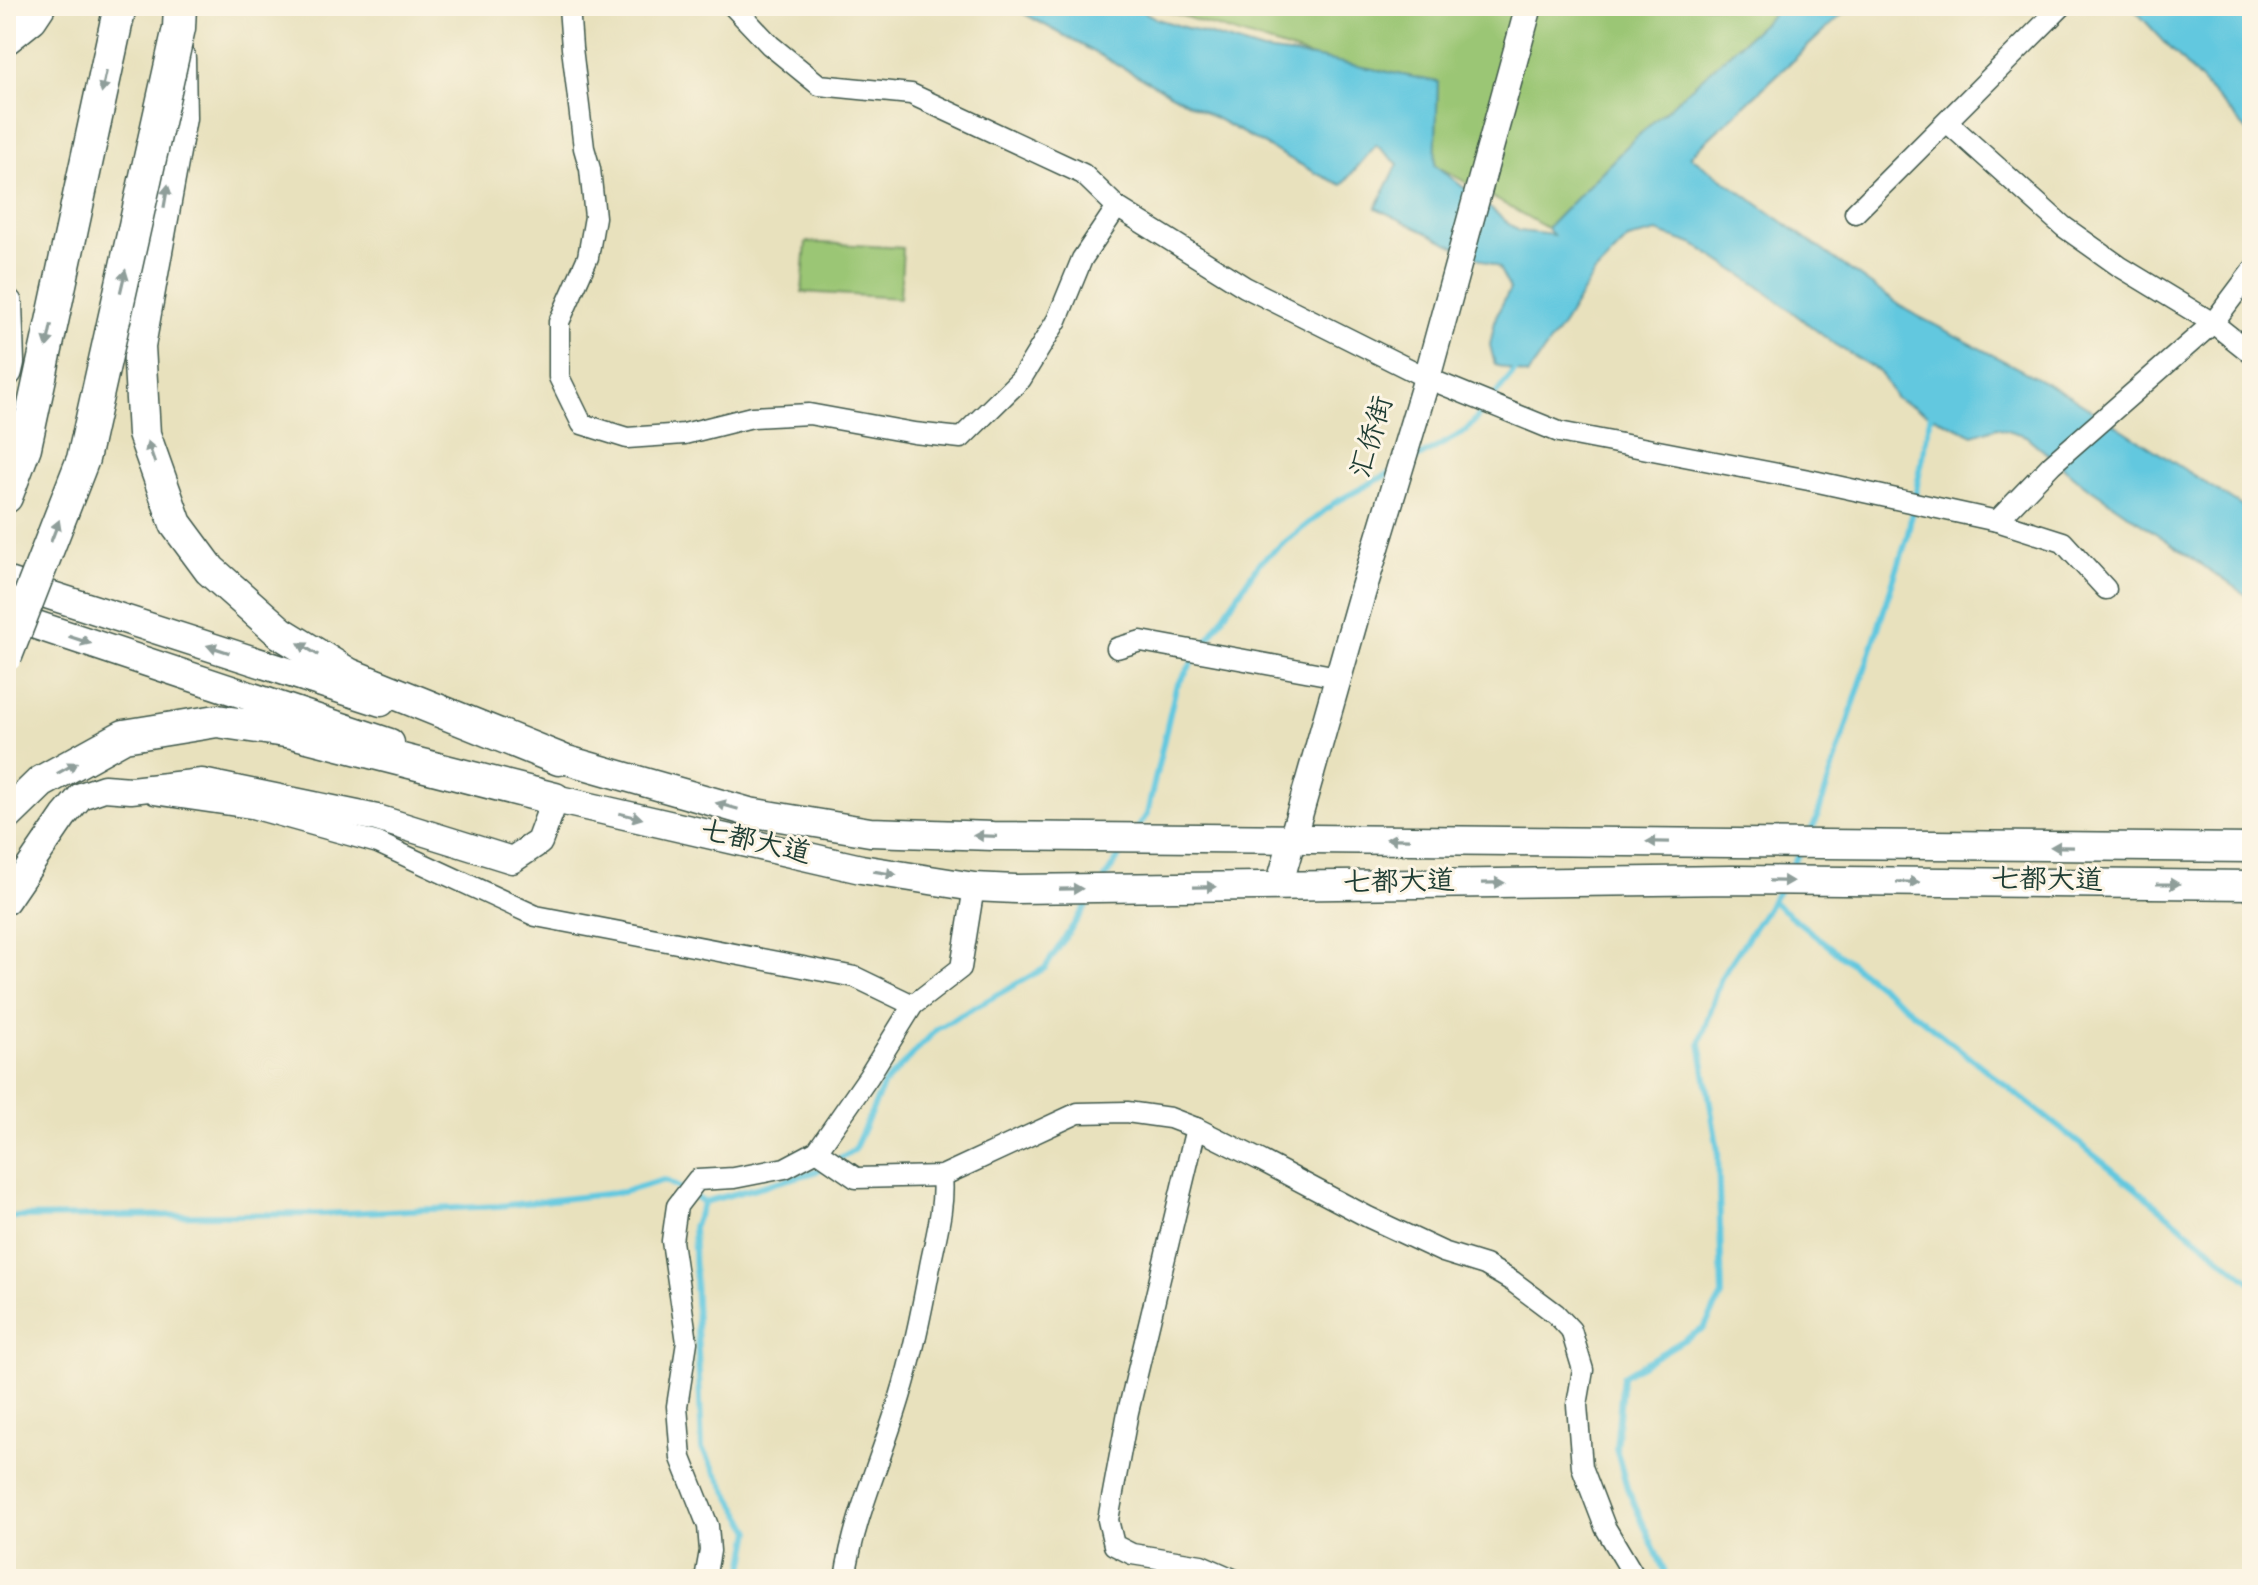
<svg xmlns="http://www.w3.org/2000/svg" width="2258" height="1585" font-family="Dekko,'LXGW WenKai TC',sans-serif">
	<rect width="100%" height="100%" fill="#fcf5e5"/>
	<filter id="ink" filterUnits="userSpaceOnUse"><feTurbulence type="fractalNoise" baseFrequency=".0125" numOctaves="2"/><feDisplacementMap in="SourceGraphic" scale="16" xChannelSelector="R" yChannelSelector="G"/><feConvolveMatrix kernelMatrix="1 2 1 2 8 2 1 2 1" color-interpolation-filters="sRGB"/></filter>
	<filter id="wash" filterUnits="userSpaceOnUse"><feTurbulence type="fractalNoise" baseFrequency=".006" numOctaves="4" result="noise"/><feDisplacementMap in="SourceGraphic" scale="32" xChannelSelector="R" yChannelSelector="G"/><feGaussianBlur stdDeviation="1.8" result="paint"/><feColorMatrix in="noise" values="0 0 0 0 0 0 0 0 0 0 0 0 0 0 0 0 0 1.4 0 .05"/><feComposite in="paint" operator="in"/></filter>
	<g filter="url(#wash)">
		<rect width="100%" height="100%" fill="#e8e1bd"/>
		<g fill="#9bc674" stroke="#5d8254" stroke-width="2">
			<polygon points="1150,6 1782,6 1632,141 1547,228 1435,165 1438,82 1313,57"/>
			<polygon points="806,242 903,248 900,298 802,292"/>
		</g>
		<g fill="#62c8df" stroke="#40828a" stroke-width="2">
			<polygon points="1010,6 1134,6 1157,19 1263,51 1313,57 1438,82 1435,165 1519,231 1553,235 1547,228 1632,141 1782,6 1851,6 1690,156 1908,311 2069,395 2252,513 2252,599 2078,480 2026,436 1997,427 1973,435 1896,399 1880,372 1834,344 1757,285 1695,245 1657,232 1628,239 1593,275 1564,323 1527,375 1495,365 1490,345 1496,316 1510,289 1499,268 1376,208 1398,164 1376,145 1342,185 1316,173"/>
			<polygon points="2131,6 2239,6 2252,20 2252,136"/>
		</g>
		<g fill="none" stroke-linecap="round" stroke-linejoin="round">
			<g stroke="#62c8df" stroke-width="6">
				<polyline points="1412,461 1466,431 1518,367"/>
				<polyline points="1138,828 1147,814 1176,687 1259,563 1334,503 1388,474"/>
				<polyline points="1809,834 1816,821 1907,538 1932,408"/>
				<polyline points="1788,873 1800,851"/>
				<polyline points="1105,878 1125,847"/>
				<polyline points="1773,902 2109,1167 2252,1283"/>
				<polyline points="838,1159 854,1150 884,1084 938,1028 1045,968 1092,897"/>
				<polyline points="6,1217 320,1214 499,1206 623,1192 664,1180 704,1202"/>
				<polyline points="742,1579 751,1531 702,1449 693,1227 704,1202 815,1172 828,1164"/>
				<polyline points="1666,1579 1664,1570 1627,1488 1616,1448 1623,1376 1704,1328 1722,1296 1718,1151 1700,1043 1721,978 1779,890"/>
			</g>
		</g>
	</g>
	<g filter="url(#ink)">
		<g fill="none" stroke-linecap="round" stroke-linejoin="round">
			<g stroke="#3d5649" stroke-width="23">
				<g id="minor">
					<polyline points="569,6 572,48 584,148 590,169 595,217 588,257 559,322 559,377 582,424 627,438 684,434 752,417 809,414 914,433 961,438 1021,379 1057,320 1082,259 1117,207"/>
					<polyline points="733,6 770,45 819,85 911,94 1083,174 1117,207 1245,287 1427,378 1559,432 1809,480 1997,521 2063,542 2106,589"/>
					<polyline points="1947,122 2064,227 2119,266 2213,323 2252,354"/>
					<polyline points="1855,213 2062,6"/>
					<polyline points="1997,521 2052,464 2213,323 2252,271"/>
					<polyline points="1117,648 1141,641 1338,677"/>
					<polyline points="155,794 252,808 378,843 536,916 855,977 913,1005 961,968 974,887"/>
					<polyline points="1196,1128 1128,1412 1108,1520 1114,1545 1132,1554 1201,1565 1233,1579"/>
					<polyline points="817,1151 856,1178 942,1176 1078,1113 1127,1112 1170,1118 1196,1128 1262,1161 1368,1217 1443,1252 1485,1265 1512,1281 1556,1314 1571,1330 1583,1370 1577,1405 1582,1467 1605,1527 1636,1579"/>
					<polyline points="705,1579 710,1551 708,1526 681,1458 677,1406 687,1342 672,1241 677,1206 697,1180 734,1178 785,1168 817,1151 869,1076 913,1005"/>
					<path d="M845 1579C854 1516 882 1458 900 1397 913 1355 922 1310 930 1266 936 1236 945 1206 942 1176"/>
				</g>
			</g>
			<g stroke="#3d5649" stroke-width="29">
				<g id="tertiary">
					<polyline points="1279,886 1362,594 1427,378 1529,6"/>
					<polyline points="6,901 64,816 81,796 104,788 131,790 202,782 377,818 512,860 539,842 555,799"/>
				</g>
			</g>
			<g stroke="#3d5649" stroke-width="31">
				<g id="secondary">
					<polyline points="6,581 381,702"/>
					<polyline points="6,615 390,743"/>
					<polyline points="539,752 749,812 870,832 993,836 2252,848"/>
					<polyline points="535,792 555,799 861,869 974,887 1015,889 1732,880 2252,885"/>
				</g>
			</g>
			<g stroke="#3d5649" stroke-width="35">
				<g id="primary">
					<polyline points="6,38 31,18 39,6"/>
					<polyline points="179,58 180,118 139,346 144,434 176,524 210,570 281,633 348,674 559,759"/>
					<polyline points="6,304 8,362 6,371"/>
					<polyline points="6,497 25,447 120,6"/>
					<polyline points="6,816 41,782 124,736 217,721 292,732 555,799"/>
				</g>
			</g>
			<use href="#minor" stroke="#fff" stroke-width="20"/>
			<use href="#tertiary" stroke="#fff" stroke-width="26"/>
			<use href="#secondary" stroke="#fff" stroke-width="28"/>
			<use href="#primary" stroke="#fff" stroke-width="32"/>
			<g stroke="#3d5649" stroke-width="35" stroke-linecap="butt">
				<polyline id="primary-bridge" points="6,656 83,459 179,28 180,6"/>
			</g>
			<use href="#primary-bridge" stroke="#fff" stroke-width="32"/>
		</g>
		<defs><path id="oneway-solid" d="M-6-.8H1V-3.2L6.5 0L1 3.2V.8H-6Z" transform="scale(2)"/></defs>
		<g fill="#8f9e9a">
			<use href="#oneway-solid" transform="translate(104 82) rotate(102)"/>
			<use href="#oneway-solid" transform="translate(166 196) rotate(-80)"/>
			<use href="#oneway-solid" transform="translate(123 281) rotate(-77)"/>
			<use href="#oneway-solid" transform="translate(49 336) rotate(102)"/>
			<use href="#oneway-solid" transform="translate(151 452) rotate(-109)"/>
			<use href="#oneway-solid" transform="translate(55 531) rotate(-69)"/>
			<use href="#oneway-solid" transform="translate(80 640) rotate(18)"/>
			<use href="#oneway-solid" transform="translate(218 649) rotate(-162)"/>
			<use href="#oneway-solid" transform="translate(308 649) rotate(-149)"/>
			<use href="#oneway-solid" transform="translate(67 768) rotate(-29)"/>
			<use href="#oneway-solid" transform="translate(727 806) rotate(-164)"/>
			<use href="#oneway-solid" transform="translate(631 816) rotate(13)"/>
			<use href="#oneway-solid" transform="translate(985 836) rotate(-178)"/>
			<use href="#oneway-solid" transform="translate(1398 839) rotate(-179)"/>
			<use href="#oneway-solid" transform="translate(1658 842) rotate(-179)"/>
			<use href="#oneway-solid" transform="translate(2062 847) rotate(-179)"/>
			<use href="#oneway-solid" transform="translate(885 873) rotate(9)"/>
			<use href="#oneway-solid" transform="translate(1781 881) rotate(1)"/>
			<use href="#oneway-solid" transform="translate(1908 882) rotate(1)"/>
			<use href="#oneway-solid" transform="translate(1493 883) rotate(-1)"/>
			<use href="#oneway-solid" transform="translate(2168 884)"/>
			<use href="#oneway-solid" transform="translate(1205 887) rotate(-1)"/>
			<use href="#oneway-solid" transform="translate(1071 889) rotate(-1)"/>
		</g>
	</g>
	<g text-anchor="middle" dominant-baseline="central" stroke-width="6" stroke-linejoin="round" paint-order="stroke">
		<g font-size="28" fill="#1f3d34" stroke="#fcf5e5">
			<text transform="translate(1375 438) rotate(-73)">汇侨街</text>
			<text transform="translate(755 845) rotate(13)">七都大道</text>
			<text transform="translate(2047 883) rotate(1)">七都大道</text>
			<text transform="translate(1399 885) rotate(-1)">七都大道</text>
		</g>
	</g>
	<rect width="2258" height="1585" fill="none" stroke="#fcf5e5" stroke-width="32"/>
</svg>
